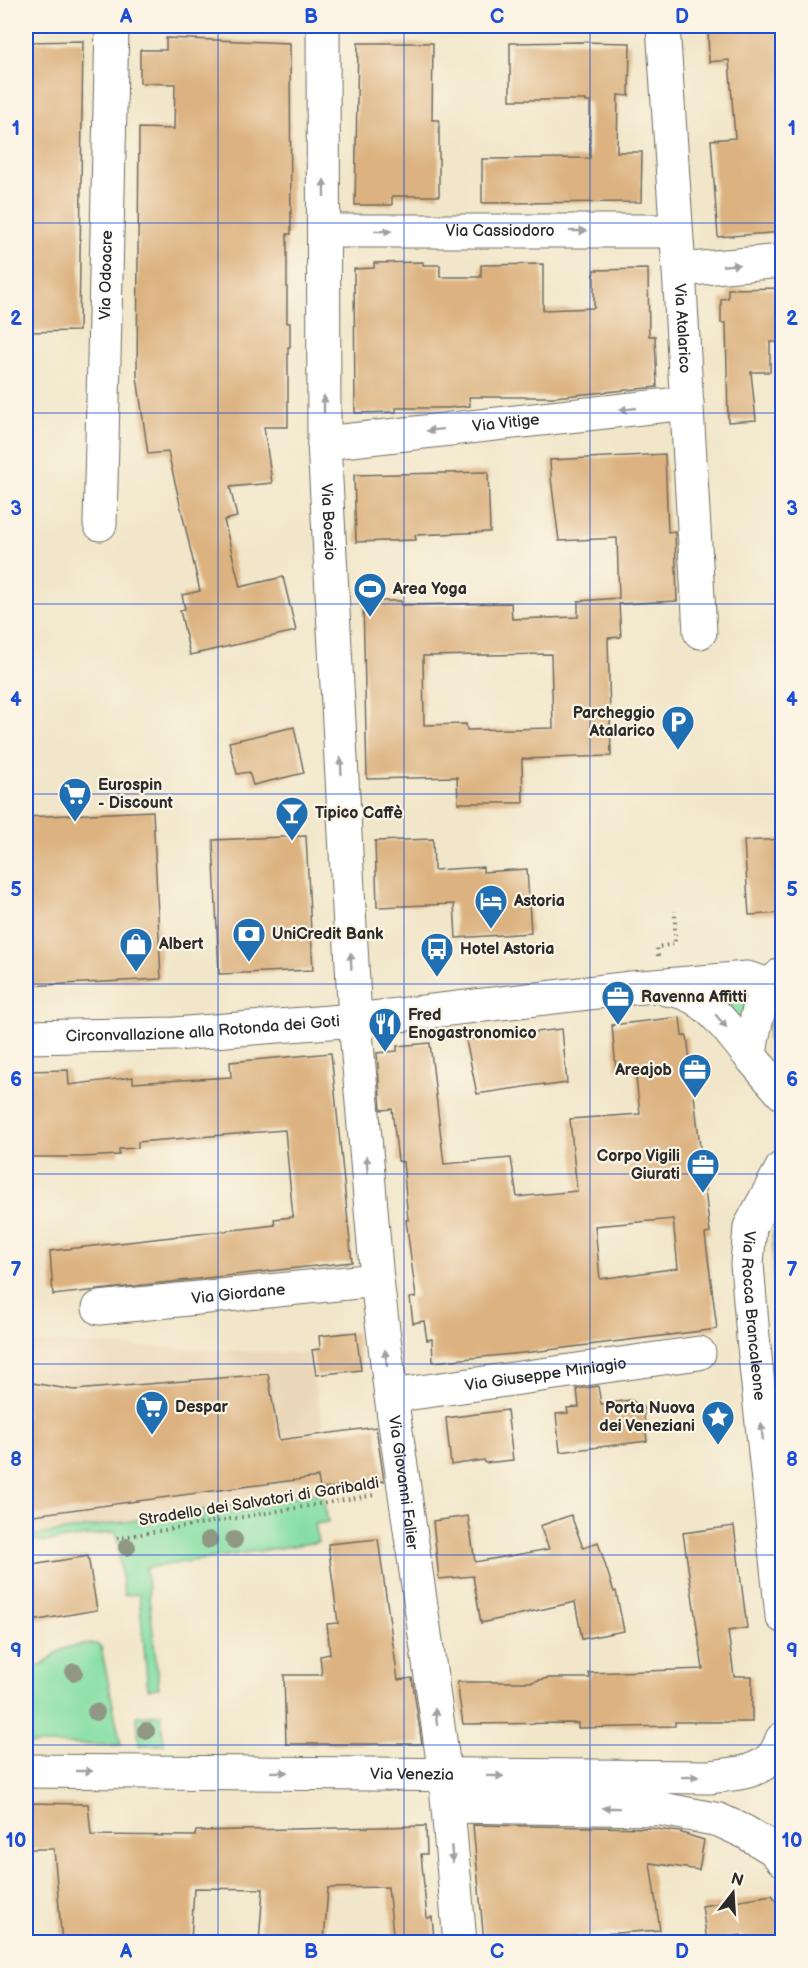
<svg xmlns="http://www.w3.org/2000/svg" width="808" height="1968" font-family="'Balsamiq Sans',sans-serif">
	<rect width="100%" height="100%" fill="#fcf5e5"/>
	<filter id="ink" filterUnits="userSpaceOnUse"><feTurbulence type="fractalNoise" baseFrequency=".0167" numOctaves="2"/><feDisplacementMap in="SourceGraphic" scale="12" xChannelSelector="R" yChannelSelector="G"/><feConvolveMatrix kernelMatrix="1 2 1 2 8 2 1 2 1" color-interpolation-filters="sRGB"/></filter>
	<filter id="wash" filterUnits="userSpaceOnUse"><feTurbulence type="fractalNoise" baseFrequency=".008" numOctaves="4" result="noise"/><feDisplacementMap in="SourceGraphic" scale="24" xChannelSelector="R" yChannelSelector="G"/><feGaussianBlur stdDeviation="1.35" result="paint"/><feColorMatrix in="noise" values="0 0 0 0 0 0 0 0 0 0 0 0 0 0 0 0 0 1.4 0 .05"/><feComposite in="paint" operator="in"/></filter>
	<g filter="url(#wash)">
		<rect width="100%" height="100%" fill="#f1e6c9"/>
		<polygon fill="#ebd8ba" points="26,1342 308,1354 323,1424 310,1436 322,1492 31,1536 26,1529"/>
		<g fill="#84dea4" stroke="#588468" stroke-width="1.5">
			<polygon points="712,990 747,996 741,1028"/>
			<polygon points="771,1011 782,1021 782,1074 779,1072 768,1038"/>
			<polygon points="782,1213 782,1315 775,1330 773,1235"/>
			<polygon points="322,1492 328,1522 315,1524 318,1542 146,1568 159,1688 148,1689 139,1594 124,1595 116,1532 45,1542 37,1541 31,1536"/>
			<path d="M96 1644 101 1647 121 1745 26 1744V1666C46 1671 47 1657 63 1649 72 1645 86 1645 96 1644Z"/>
			<polygon points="161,1714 164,1745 139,1745 137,1716"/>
		</g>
		<g id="blocks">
			<g fill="#dcb280" fill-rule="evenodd">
				<polygon points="739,26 783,26 783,232 718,237 711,140 735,138 729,60 709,62 708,28"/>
				<polygon points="166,38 290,43 291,234 287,234 287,323 290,323 290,347 288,347 288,427 264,427 272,483 230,487 237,517 224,520 240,587 283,577 296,631 190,655 180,610 185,609 182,595 200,591 168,452 148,454 137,377 139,128 174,129 175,84 140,83 140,50 166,50"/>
				<polygon points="83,41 79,331 26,332 26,42"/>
				<polygon points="578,42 630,43 629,96 618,95 617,152 642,152 641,202 482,203 482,159 590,158 590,102 586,102 586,100 510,100 510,43"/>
				<polygon points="358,43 433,43 432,120 439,120 439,196 392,196 392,205 355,205"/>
				<polygon points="423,262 423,265 440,265 440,277 481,277 481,265 543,264 543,310 594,308 594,270 648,269 649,336 655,336 657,387 554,397 469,397 470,406 447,408 396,408 396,412 355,413 354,269 374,268 374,263"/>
				<polygon points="783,288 783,342 770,342 770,372 751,372 756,420 728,422 726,323 721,323 721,299 728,298 728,289"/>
				<path d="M665 454 668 532 675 531 677 601 619 604 621 637 608 638 611 756 522 759 523 803H458L457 777 367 779 363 601H401V605L511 603 512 619 578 617V601L619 598 617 538 559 541 551 479 550 460ZM551 654 553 728 467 730 466 724 424 725 423 656Z"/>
				<polygon points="488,472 490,532 415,535 416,540 356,542 354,475"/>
				<polygon points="294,727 304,773 253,785 249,772 237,774 229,742"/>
				<polygon points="153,811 161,979 26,986 26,817"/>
				<polygon points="306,836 313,970 219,974 213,840"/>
				<polygon points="433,839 434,870 483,867 483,872 527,869 531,933 456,938 454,904 377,907 375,841"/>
				<polygon points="783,839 783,913 749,915 744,841"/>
				<path d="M680 1017 682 1036H687L692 1078 710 1233 705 1234 717 1329 532 1352 433 1362 432 1339 427 1340 424 1321 413 1323 410 1298 416 1297 406 1220H408L403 1162 398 1161 392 1109 381 1110 377 1053 397 1051V1046L430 1043 444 1164 511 1158 517 1197 577 1191 570 1119 640 1114 635 1068 616 1070 612 1025ZM673 1219 678 1268 600 1279 595 1226Z"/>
				<polygon points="562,1029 567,1083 545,1086 544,1084 477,1094 466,1040"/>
				<polygon points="331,1053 352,1262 53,1295 50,1251 275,1225 274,1219 293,1217 285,1130 138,1142 138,1148 119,1149 119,1155 83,1157 26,1157 26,1071 68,1070 69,1085 133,1077 133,1083 231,1077 230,1062"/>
				<polygon points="356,1332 361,1370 316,1375 312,1350 320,1349 319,1336"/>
				<polygon points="268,1374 279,1440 376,1427 384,1481 320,1489 318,1477 26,1516 26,1382 74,1390"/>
				<polygon points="598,1386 601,1404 631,1400 643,1407 647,1441 560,1452 556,1414 568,1413 567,1408 579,1407 577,1389"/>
				<polygon points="507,1410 513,1460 485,1463 484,1460 451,1465 446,1418"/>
				<polygon points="571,1515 583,1548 598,1542 614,1592 616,1591 624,1631 582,1639 575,1602 481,1623 473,1576 439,1579 433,1521 468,1516 475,1562 549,1549 540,1526"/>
				<polygon points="734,1526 747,1628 728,1631 734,1676 752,1676 752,1722 675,1722 675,1726 578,1728 578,1723 463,1724 457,1682 532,1682 548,1678 590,1678 589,1673 703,1669 683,1533"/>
				<polygon points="378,1539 398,1680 412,1678 422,1744 286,1744 284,1675 322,1675 320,1656 330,1654 327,1624 338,1623 328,1544"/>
				<polygon points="88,1556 97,1610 26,1622 26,1566"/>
				<polygon points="26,1803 88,1804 91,1835 195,1836 196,1831 426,1826 427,1854 421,1854 427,1918 432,1917 434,1939 394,1942 388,1887 328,1888 324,1942 259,1942 263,1889 194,1888 191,1942 62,1942 54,1849 26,1849"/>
				<polygon points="473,1825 650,1828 679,1832 704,1840 699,1870 650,1863 660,1930 575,1936 575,1942 484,1942"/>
				<polygon points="772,1895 783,1910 783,1942 742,1942 741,1935 707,1941 702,1906"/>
			</g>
		</g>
	</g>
	<g filter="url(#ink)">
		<use href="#blocks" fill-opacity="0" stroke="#706c62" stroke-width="1.5"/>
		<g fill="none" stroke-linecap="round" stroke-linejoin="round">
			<g stroke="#706c62" stroke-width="35">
				<g id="minor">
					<path id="s1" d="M323 26 324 443 355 1020 377 1280 391 1396 445 1775 460 1942"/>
					<path id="s2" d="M663 26 679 270 700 632"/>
					<path id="s3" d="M324 231H676"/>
					<polyline points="679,270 782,261"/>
					<path id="s4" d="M324 443 687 403"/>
					<path id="s5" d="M100 524 112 26"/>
					<path d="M782 974C779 977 775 980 772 983 759 997 752 1037 750 1056L782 1093"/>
					<path d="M666 989C705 991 727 1029 750 1056"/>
					<path id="s6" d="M26 1037 175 1034 355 1020 631 988 747 978 782 989"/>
					<path id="s7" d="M782 1168 750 1227 747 1264 753 1337 782 1616"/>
					<path id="s8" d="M99 1308 377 1280"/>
					<path id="s9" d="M391 1396 699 1353"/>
					<path id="s10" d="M26 1771 710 1777C731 1774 758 1774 773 1756 777 1752 780 1744 782 1739"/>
					<polyline points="448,1806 662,1809 719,1820 745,1832 773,1849 782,1859"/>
				</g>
			</g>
			<g stroke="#706c62" stroke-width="4" stroke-dasharray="1.5 4.5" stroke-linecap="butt">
				<polyline points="658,956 657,947 675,944 675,911"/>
				<polyline points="117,1538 374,1495"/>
			</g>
			<use href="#minor" stroke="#fff" stroke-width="33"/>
		</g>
		<g fill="#909883">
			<circle cx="209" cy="1540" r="9"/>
			<circle cx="234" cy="1540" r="9"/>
			<circle cx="127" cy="1547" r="9"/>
			<circle cx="74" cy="1672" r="9"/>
			<circle cx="96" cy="1712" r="9"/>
			<circle cx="146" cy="1731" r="9"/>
		</g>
		<defs><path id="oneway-solid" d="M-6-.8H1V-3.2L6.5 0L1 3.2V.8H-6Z" transform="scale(1.5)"/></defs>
		<g fill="#a0a0a0">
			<use href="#oneway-solid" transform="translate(324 188) rotate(-90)"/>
			<use href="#oneway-solid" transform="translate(383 231)"/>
			<use href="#oneway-solid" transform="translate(578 231)"/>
			<use href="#oneway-solid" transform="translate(731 265) rotate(-5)"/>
			<use href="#oneway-solid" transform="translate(324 404) rotate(-90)"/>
			<use href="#oneway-solid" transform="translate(628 409) rotate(174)"/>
			<use href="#oneway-solid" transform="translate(435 430) rotate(174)"/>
			<use href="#oneway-solid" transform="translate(341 766) rotate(-93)"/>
			<use href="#oneway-solid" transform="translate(351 961) rotate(-93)"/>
			<use href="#oneway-solid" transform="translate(721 1021) rotate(49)"/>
			<use href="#oneway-solid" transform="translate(367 1164) rotate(-95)"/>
			<use href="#oneway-solid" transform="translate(386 1358) rotate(-97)"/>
			<use href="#oneway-solid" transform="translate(762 1432) rotate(-96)"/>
			<use href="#oneway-solid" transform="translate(436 1717) rotate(-98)"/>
			<use href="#oneway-solid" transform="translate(84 1771)"/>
			<use href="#oneway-solid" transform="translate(279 1772) rotate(1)"/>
			<use href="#oneway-solid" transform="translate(495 1776) rotate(1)"/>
			<use href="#oneway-solid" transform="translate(690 1777) rotate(-1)"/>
			<use href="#oneway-solid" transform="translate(611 1808) rotate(-179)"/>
			<use href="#oneway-solid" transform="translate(452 1854) rotate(85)"/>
		</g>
	</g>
	<path fill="none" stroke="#1d4ed8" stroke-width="1.5" stroke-opacity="0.55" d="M218 26V1942M404 26V1942M590 26V1942M26 223H782M26 413H782M26 604H782M26 794H782M26 984H782M26 1174H782M26 1364H782M26 1555H782M26 1745H782"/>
	<defs>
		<g id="stadium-pin" transform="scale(1.725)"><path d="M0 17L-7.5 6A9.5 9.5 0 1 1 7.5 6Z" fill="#1f6fb2" stroke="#fcf5e5"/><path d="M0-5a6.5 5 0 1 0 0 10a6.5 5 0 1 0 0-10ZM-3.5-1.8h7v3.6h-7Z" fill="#fff"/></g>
		<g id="parking-pin" transform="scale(1.725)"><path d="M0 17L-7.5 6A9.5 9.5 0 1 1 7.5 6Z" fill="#1f6fb2" stroke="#fcf5e5"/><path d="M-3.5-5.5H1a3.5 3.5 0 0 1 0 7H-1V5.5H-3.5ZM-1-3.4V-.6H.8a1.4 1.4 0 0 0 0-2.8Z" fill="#fff"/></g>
		<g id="supermarket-pin" transform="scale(1.725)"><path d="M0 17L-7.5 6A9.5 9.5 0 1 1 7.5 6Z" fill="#1f6fb2" stroke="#fcf5e5"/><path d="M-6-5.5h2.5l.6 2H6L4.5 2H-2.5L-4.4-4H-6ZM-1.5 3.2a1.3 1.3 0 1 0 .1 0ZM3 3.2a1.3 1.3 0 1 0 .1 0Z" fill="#fff"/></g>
		<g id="bar-pin" transform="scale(1.725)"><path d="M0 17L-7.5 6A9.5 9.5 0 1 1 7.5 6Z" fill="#1f6fb2" stroke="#fcf5e5"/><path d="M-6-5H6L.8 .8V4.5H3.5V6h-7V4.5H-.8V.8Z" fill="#fff"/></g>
		<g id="hotel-pin" transform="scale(1.725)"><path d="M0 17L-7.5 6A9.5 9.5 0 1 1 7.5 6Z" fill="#1f6fb2" stroke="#fcf5e5"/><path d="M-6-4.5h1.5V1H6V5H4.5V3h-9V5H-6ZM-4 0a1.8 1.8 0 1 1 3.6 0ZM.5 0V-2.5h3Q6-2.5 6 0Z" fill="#fff"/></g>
		<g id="bank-pin" transform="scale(1.725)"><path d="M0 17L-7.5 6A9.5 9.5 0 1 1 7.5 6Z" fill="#1f6fb2" stroke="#fcf5e5"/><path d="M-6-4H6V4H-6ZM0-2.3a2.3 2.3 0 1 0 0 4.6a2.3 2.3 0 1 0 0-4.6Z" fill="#fff"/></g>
		<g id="shop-pin" transform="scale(1.725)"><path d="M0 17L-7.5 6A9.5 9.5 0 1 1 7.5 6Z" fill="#1f6fb2" stroke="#fcf5e5"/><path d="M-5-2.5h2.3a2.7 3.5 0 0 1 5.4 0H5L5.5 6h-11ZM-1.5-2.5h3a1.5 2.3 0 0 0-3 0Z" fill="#fff"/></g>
		<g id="bus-pin" transform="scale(1.725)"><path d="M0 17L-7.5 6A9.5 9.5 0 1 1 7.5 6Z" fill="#1f6fb2" stroke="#fcf5e5"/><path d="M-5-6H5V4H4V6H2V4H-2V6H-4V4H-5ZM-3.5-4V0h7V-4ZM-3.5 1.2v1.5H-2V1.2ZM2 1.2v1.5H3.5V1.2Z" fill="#fff"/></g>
		<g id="office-pin" transform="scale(1.725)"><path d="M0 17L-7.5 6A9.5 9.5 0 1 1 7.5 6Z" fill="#1f6fb2" stroke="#fcf5e5"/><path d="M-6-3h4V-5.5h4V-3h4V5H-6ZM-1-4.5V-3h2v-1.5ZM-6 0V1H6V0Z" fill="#fff"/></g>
		<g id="restaurant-pin" transform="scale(1.725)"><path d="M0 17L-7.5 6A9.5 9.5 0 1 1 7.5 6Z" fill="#1f6fb2" stroke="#fcf5e5"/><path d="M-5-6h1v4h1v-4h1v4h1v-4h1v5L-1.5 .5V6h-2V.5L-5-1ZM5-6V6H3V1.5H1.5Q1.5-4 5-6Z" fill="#fff"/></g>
		<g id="sight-pin" transform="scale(1.725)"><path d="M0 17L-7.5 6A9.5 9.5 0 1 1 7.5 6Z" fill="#1f6fb2" stroke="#fcf5e5"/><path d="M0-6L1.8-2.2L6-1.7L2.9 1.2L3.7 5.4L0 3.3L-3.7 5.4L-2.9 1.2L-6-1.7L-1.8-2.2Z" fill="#fff"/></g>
	</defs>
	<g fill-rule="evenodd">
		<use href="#stadium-pin" x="370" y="589"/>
		<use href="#parking-pin" x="678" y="722"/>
		<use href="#supermarket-pin" x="75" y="794"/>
		<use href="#bar-pin" x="292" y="813"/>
		<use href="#hotel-pin" x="491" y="901"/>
		<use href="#bank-pin" x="249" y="934"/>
		<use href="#shop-pin" x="136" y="944"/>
		<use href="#bus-pin" x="437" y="949"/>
		<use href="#office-pin" x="618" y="997"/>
		<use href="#restaurant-pin" x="385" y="1024"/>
		<use href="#office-pin" x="695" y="1070"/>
		<use href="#office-pin" x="703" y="1165"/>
		<use href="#supermarket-pin" x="152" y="1407"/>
		<use href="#sight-pin" x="718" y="1417"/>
	</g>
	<g text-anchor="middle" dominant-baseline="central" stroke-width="4.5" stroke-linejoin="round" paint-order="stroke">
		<g font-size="16" fill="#2b2b2b" stroke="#fcf5e5">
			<text stroke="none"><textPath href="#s3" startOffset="176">Via Cassiodoro</textPath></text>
			<text stroke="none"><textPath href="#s5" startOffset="249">Via Odoacre</textPath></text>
			<text stroke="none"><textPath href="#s2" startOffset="303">Via Atalarico</textPath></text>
			<text stroke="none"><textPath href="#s4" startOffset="183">Via Vitige</textPath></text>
			<text stroke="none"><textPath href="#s1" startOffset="496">Via Boezio</textPath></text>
			<text stroke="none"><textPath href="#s6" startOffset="177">Circonvallazione alla Rotonda dei Goti</textPath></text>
			<text stroke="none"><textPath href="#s8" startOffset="140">Via Giordane</textPath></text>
			<text stroke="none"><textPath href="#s7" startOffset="156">Via Rocca Brancaleone</textPath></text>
			<text stroke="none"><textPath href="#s9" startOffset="156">Via Giuseppe Miniagio</textPath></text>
			<text stroke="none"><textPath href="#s1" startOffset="1460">Via Giovanni Falier</textPath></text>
			<text transform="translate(259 1502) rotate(-9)">Stradello dei Salvatori di Garibaldi</text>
			<text stroke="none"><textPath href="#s10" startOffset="386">Via Venezia</textPath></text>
		</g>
		<g font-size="16" font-weight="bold" fill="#2b2b2b" stroke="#fcf5e5" text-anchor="start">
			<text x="393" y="589">Area Yoga</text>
			<text x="655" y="713" text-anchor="end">Parcheggio<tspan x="655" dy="18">Atalarico</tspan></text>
			<text x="98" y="785">Eurospin<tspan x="98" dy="18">- Discount</tspan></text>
			<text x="315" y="813">Tipico Caffè</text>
			<text x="514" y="901">Astoria</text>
			<text x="272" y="934">UniCredit Bank</text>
			<text x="159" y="944">Albert</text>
			<text x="460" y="949">Hotel Astoria</text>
			<text x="641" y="997">Ravenna Affitti</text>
			<text x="408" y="1015">Fred<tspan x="408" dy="18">Enogastronomico</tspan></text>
			<text x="672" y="1070" text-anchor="end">Areajob</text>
			<text x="680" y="1156" text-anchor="end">Corpo Vigili<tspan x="680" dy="18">Giurati</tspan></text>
			<text x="175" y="1407">Despar</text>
			<text x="695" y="1408" text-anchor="end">Porta Nuova<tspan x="695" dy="18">dei Veneziani</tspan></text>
		</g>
	</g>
	<rect width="808" height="1968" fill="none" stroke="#fcf5e5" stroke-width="66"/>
	<g transform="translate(733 1893) rotate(17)" stroke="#fcf5e5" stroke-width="4.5" paint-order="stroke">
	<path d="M0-4.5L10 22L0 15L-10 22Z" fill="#2b2b2b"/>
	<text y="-9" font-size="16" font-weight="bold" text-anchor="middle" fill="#2b2b2b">N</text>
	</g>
	<rect x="33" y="33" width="742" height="1902" fill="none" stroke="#1d4ed8" stroke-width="2"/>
	<g font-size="20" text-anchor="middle" font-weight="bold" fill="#1d4ed8">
		<text x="126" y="23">A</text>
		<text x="311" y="23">B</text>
		<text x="497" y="23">C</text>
		<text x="682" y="23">D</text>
		<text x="16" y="135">1</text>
		<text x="792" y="135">1</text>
		<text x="16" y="325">2</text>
		<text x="792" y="325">2</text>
		<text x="16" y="515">3</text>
		<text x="792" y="515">3</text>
		<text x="16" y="706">4</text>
		<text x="792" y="706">4</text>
		<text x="16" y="896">5</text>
		<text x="792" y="896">5</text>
		<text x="16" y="1086">6</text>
		<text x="792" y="1086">6</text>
		<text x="16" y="1276">7</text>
		<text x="792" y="1276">7</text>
		<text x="16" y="1466">8</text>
		<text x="792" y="1466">8</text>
		<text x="16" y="1657">9</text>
		<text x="792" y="1657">9</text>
		<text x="16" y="1847">10</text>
		<text x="792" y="1847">10</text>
		<text x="126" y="1958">A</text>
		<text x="311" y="1958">B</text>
		<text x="497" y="1958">C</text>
		<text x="682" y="1958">D</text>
	</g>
</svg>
